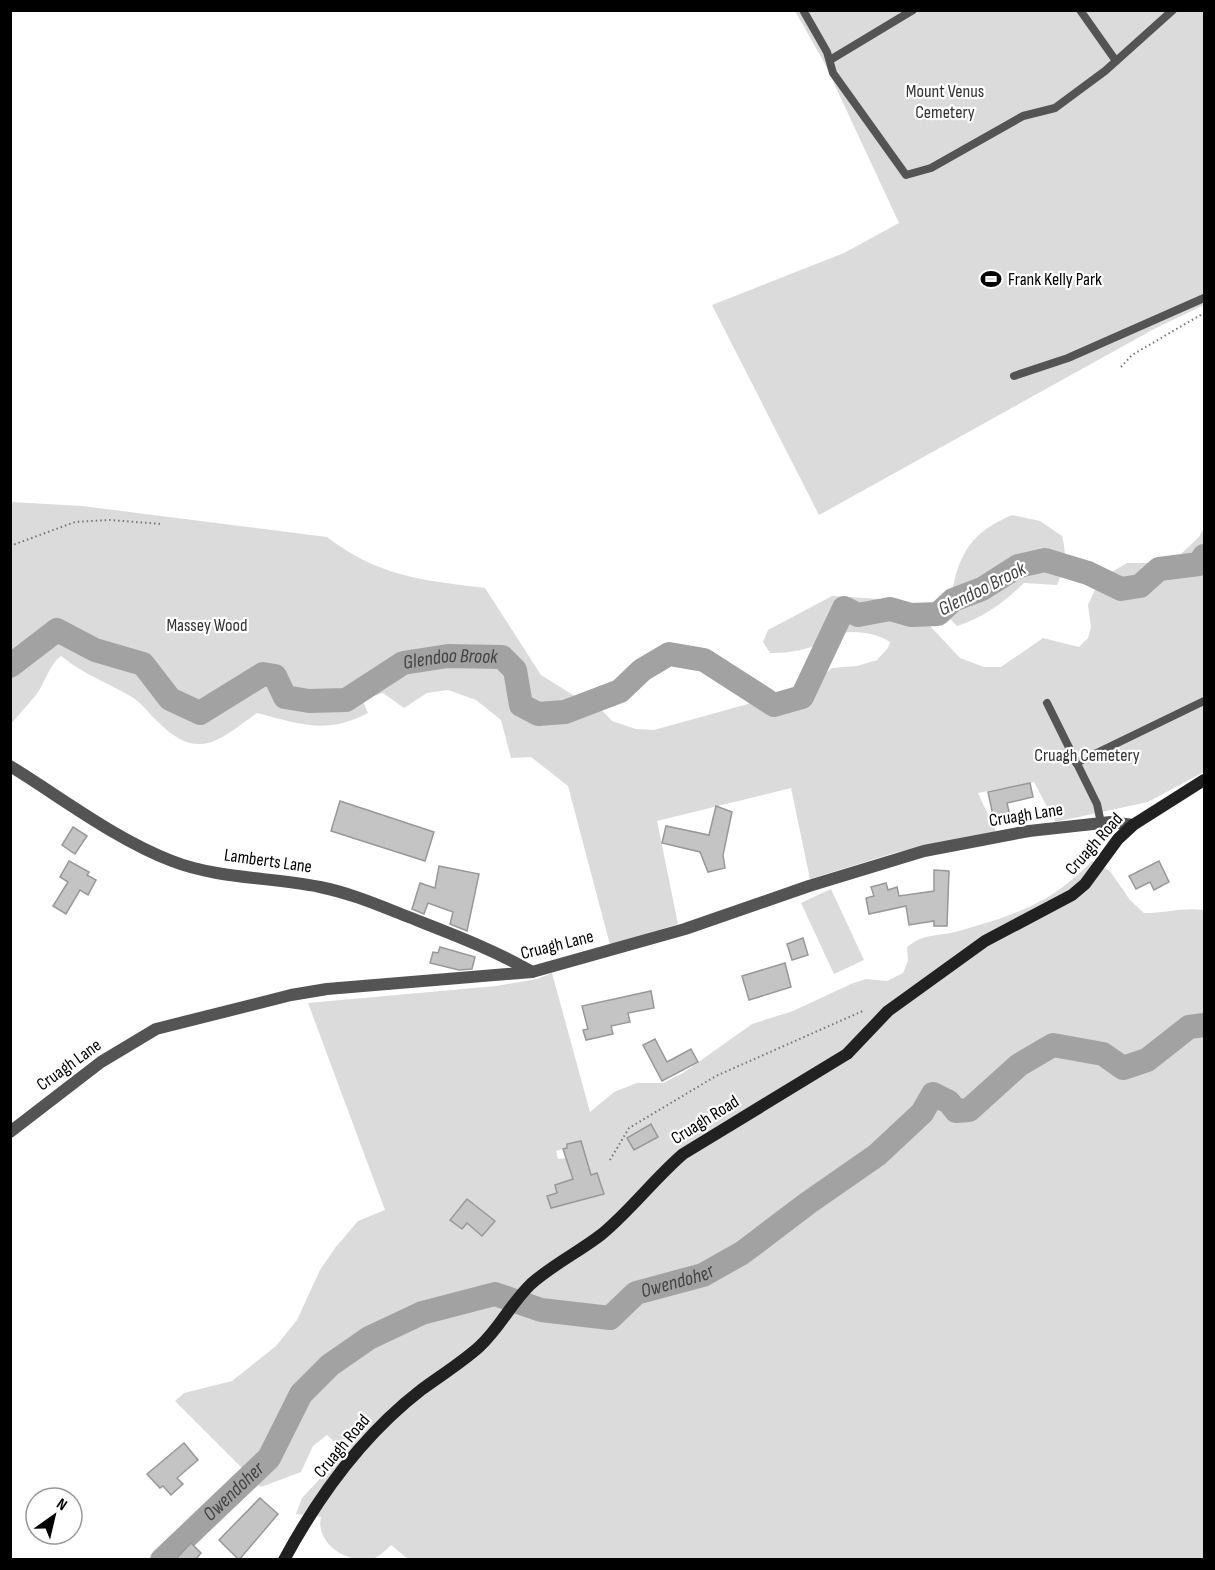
<svg xmlns="http://www.w3.org/2000/svg" width="1215" height="1570" font-family="'Sofia Sans Condensed',sans-serif">
	<rect width="100%" height="100%" fill="#fff"/>
	<g fill="#dbdbdb" fill-rule="evenodd">
		<polygon points="795,11 1204,11 1204,305 1154,329 819,515 712,305 844,253 899,223 825,64"/>
		<path d="M11 502 82 506 327 537C379 577 422 580 485 588L541 675 573 695 592 700 612 721 636 729 654 730 809 687 832 668 857 666 877 660 888 648 890 642C876 632 849 629 834 635 825 639 818 646 808 648 795 652 783 653 770 653L763 642 768 630 832 596 896 600 917 612 960 658 984 667H1001L1043 638 1079 647 1088 638 1091 627 1088 605 1100 579 1127 563H1160L1181 554 1199 537 1204 528V772L1148 802 1055 822 1034 782 978 793 996 832 894 853 810 879 791 788 657 821 678 924 610 945 568 786 531 757 511 758 501 720 476 700 448 690 427 693 404 708 383 693 362 699 368 713C326 735 300 724 257 713 219 740 199 762 159 723 150 715 142 703 132 697 108 683 83 674 61 656 48 666 46 682 36 695 28 705 19 714 11 724Z"/>
		<path d="M1012 515 1040 521 1062 536C1067 555 1065 567 1057 585L1024 583C1003 603 985 617 957 626L948 617C946 603 951 596 954 582 963 545 978 530 1012 515Z"/>
		<path d="M1092 861 1110 871 1130 900 1144 913C1165 913 1184 907 1204 910V1559L409 1560 391 1545C386 1550 378 1558 372 1559 347 1564 315 1543 321 1517L296 1514 302 1498 345 1452 327 1435 313 1446 301 1472 261 1487 175 1401 184 1393 232 1381 276 1346 297 1320 320 1270 335 1248 358 1221 385 1210 308 1003 496 986 537 979 552 973 590 1112 614 1092 637 1083H663L683 1073 752 1024 793 1011 851 984 866 979 887 981 903 973 908 961 907 947C926 932 938 937 959 931 1016 914 1049 905 1092 861ZM567 1148 591 1175 597 1173 603 1194 552 1208 548 1196 557 1193 555 1185 573 1179 566 1158 558 1159 556 1151ZM467 1199 494 1221 482 1236 467 1223 462 1229 450 1219Z"/>
		<polygon points="831,889 864,960 834,974 801,903"/>
	</g>
	<g fill="none" stroke-linecap="round" stroke-linejoin="round">
		<g stroke="#a2a2a2" stroke-width="24">
			<path id="s1" d="M10 666 57 630 95 650 143 664 170 699 200 713 263 674 275 676 285 697 309 701 346 700 403 663 448 656 502 657 515 670 521 705 538 714 565 712 620 691 642 670 669 654 704 660 774 705 802 697 844 608 858 615 890 609 911 615 938 614 953 600 982 589 1018 566 1045 560 1088 573 1121 589 1140 586 1159 569 1199 564 1204 556"/>
			<path id="s2" d="M162 1560 269 1458 301 1394 330 1365 369 1338 422 1313 495 1294 541 1310 610 1318 636 1293 703 1275 742 1253 808 1203 877 1155 922 1113 933 1094 949 1102 956 1111 969 1110 1019 1065 1053 1045 1103 1054 1123 1068 1147 1060 1189 1027 1204 1025"/>
		</g>
	</g>
	<g fill="#c4c4c4" stroke="#989898" stroke-width="1.5">
		<polygon points="1030,783 1033,797 1007,803 1010,816 994,820 988,792"/>
		<polygon points="340,801 434,832 425,861 331,831"/>
		<polygon points="716,806 732,812 723,855 725,868 708,872 700,852 662,843 666,826 709,835"/>
		<polygon points="73,827 87,836 75,854 62,845"/>
		<polygon points="69,861 89,872 87,875 96,880 88,895 80,890 66,914 53,906 68,882 60,877"/>
		<polygon points="1159,861 1169,882 1154,890 1150,882 1136,889 1129,876"/>
		<polygon points="439,866 479,874 467,931 450,924 453,912 428,903 424,914 412,909 420,883 435,888"/>
		<polygon points="934,870 949,871 947,926 934,926 934,921 909,925 906,906 869,914 866,898 874,896 871,887 886,883 888,890 897,887 899,896 934,891"/>
		<polygon points="803,938 808,955 792,960 787,944"/>
		<polygon points="440,947 475,957 472,969 459,970 430,963 433,952 438,953"/>
		<polygon points="785,963 791,987 749,1000 742,976"/>
		<polygon points="651,991 654,1008 628,1013 630,1022 611,1026 613,1034 586,1040 583,1030 588,1029 582,1006"/>
		<polygon points="655,1039 667,1062 691,1049 698,1062 662,1081 643,1045"/>
		<polygon points="651,1124 658,1137 634,1150 627,1138"/>
		<polygon points="581,1141 591,1175 597,1173 604,1194 551,1208 547,1196 557,1193 555,1185 573,1179 563,1149 567,1148 567,1144"/>
		<polygon points="467,1199 495,1221 482,1236 467,1223 462,1229 450,1220"/>
		<polygon points="184,1443 198,1460 177,1478 183,1484 171,1495 163,1486 160,1488 147,1474"/>
		<polygon points="260,1498 278,1514 239,1560 219,1540"/>
		<polygon points="191,1543 201,1553 195,1560 175,1560"/>
	</g>
	<g fill="none" stroke-linecap="round" stroke-linejoin="round">
		<g stroke="#767676" stroke-width="2" stroke-dasharray="1.5 3" stroke-linecap="butt">
			<polyline points="1121,367 1132,355 1204,313"/>
			<polyline points="10,546 75,522 110,520 161,524"/>
			<polyline points="610,1160 629,1128 716,1076 865,1010"/>
		</g>
		<g stroke="#545454" stroke-width="8">
			<polyline points="803,10 827,52 833,73 906,175 931,168 1023,116 1055,108 1105,71 1173,10"/>
			<polyline points="1080,10 1116,61"/>
			<polyline points="830,60 913,10"/>
			<polyline points="1014,376 1068,358 1204,298"/>
			<polyline points="1047,703 1097,804 1101,823"/>
			<polyline points="1076,763 1204,701"/>
		</g>
		<g stroke="#545454" stroke-width="12">
			<path d="M10 766C62 798 115 839 172 861 218 879 271 877 320 887 350 893 378 905 406 916 449 933 493 949 532 972"/>
			<polyline points="10,1132 101,1062 156,1029 291,995 327,989 532,972 685,929 809,886 924,851 1029,831 1111,822 1133,825"/>
		</g>
		<path stroke="#212121" stroke-width="12" d="M284 1560C318 1497 364 1434 421 1390 440 1376 461 1363 479 1347 500 1328 511 1303 531 1284 552 1265 579 1252 602 1234 631 1210 654 1179 683 1154L847 1054 888 1011 985 941 1072 895 1085 884 1118 839 1133 825 1204 780"/>
	</g>
	<defs>
		<g id="stadium-bare" transform="scale(1.62)"><path d="M0-5a6.5 5 0 1 0 0 10a6.5 5 0 1 0 0-10ZM-3.5-1.8h7v3.6h-7Z" fill="#000" stroke="#fff" stroke-width="2.5" paint-order="stroke"/></g>
	</defs>
	<g fill-rule="evenodd">
		<use href="#stadium-bare" x="991" y="279"/>
	</g>
	<g text-anchor="middle" dominant-baseline="central" stroke-width="4.5" stroke-linejoin="round" paint-order="stroke">
		<g font-size="18" fill="#323232" stroke="#fff">
			<text x="945" y="91">Mount Venus<tspan x="945" dy="21">Cemetery</tspan></text>
			<text x="207" y="625">Massey Wood</text>
			<text x="1087" y="755">Cruagh Cemetery</text>
		</g>
		<g font-size="18" fill="#000" stroke="#fff" text-anchor="start">
			<text x="1008" y="279">Frank Kelly Park</text>
		</g>
		<g font-size="18" fill="#000" stroke="#fff">
			<text transform="translate(1026 815) rotate(-9)">Cruagh Lane</text>
			<text transform="translate(1094 844) rotate(-48)">Cruagh Road</text>
			<text transform="translate(268 861) rotate(8)">Lamberts Lane</text>
			<text transform="translate(557 945) rotate(-14)">Cruagh Lane</text>
			<text transform="translate(69 1065) rotate(-36)">Cruagh Lane</text>
			<text transform="translate(705 1120) rotate(-32)">Cruagh Road</text>
			<text transform="translate(342 1446) rotate(-50)">Cruagh Road</text>
		</g>
		<g font-size="20" font-style="italic" fill="#434343" stroke="#fff">
			<text transform="translate(982 589) rotate(-27)">Glendoo Brook</text>
			<text stroke="none"><textPath href="#s1" startOffset="516">Glendoo Brook</textPath></text>
			<text stroke="none"><textPath href="#s2" startOffset="639">Owendoher</textPath></text>
			<text stroke="none"><textPath href="#s2" startOffset="99">Owendoher</textPath></text>
		</g>
	</g>
	<rect width="1215" height="1570" fill="none" stroke="#000000" stroke-width="24"/>
	<g transform="translate(54 1516) rotate(34)"><circle r="28" fill="#ffffff" stroke="#999999" stroke-width="1.5"/>
	<path d="M0-4.5L10 22L0 15L-10 22Z" fill="#000000"/>
	<text y="-9" font-size="16" font-weight="bold" text-anchor="middle" fill="#000000">N</text>
	</g>
</svg>
